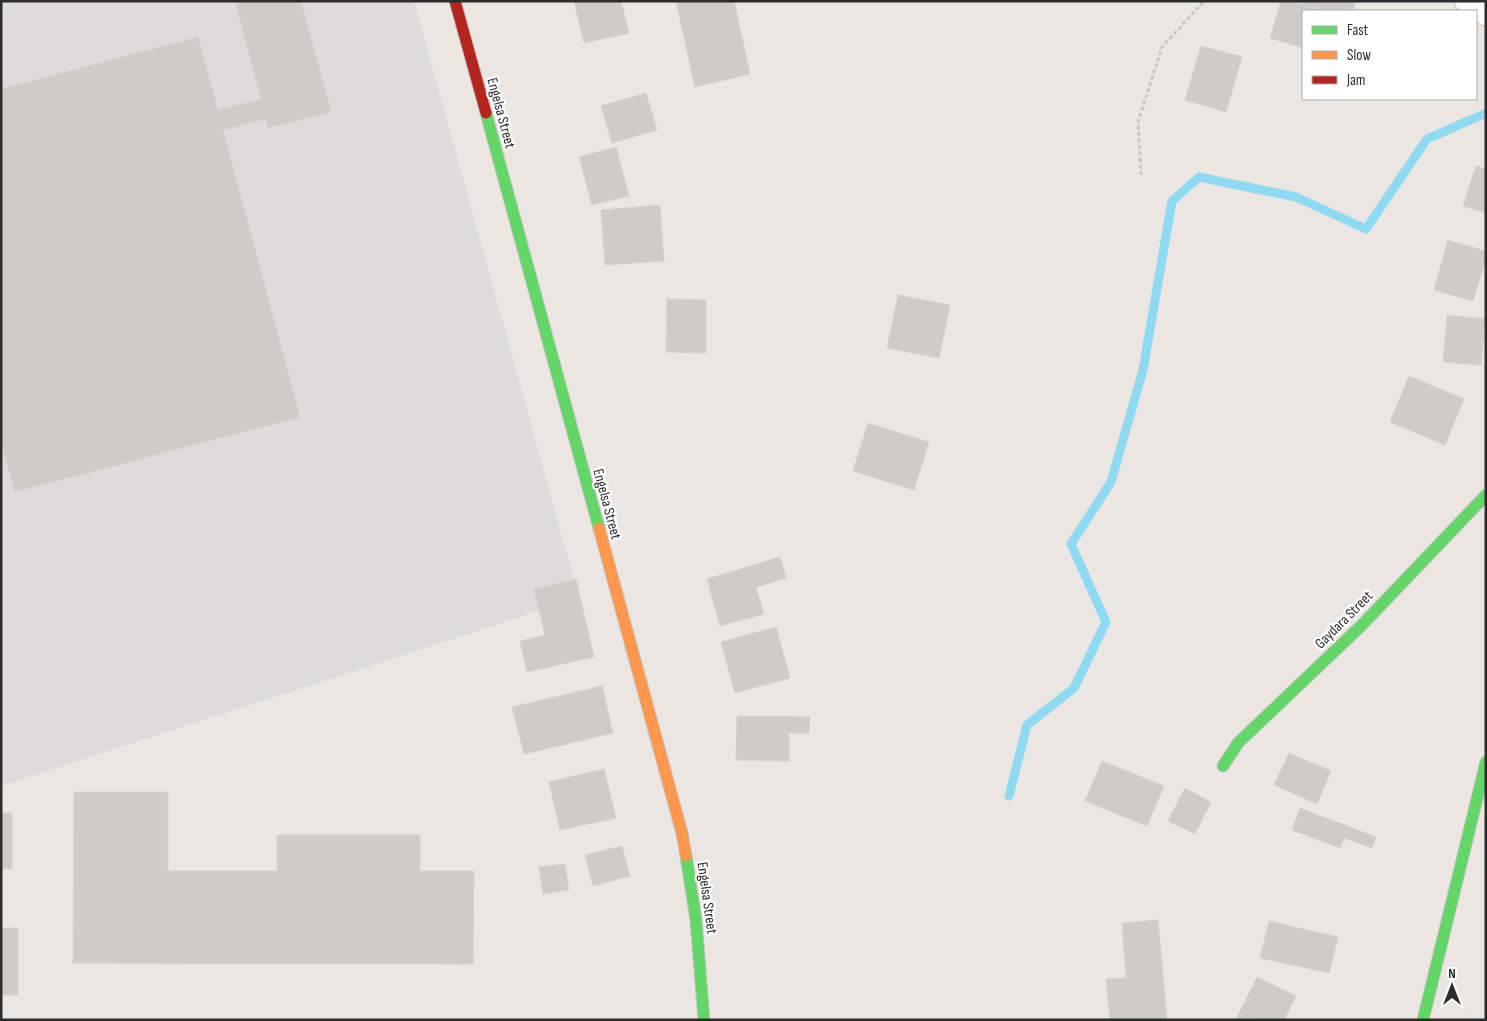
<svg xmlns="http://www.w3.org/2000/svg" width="1487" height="1021" font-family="'Sofia Sans Condensed',sans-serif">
	<rect width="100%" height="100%" fill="#ebe6e1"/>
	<polygon fill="#dedbdd" points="1,1 414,1 579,598 1,786"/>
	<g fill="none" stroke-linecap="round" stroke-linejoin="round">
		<polyline stroke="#8edaf3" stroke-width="9" points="1009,796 1027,725 1074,688 1106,622 1071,544 1111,482 1143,370 1172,201 1199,177 1296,197 1366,229 1427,139 1486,113"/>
	</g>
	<g fill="#cfccc8" stroke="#d6d2cd">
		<polygon points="235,1 301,1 331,112 268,128 266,119 223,130 300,417 15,492 1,442 1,89 198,37 218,110 261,99"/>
		<polygon points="574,1 621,1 629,33 584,43"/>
		<polygon points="676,1 734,1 750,74 695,87"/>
		<polygon points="1281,1 1289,1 1325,11 1303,11 1303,48 1270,38"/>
		<polygon points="1293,1 1356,1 1353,11 1325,11"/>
		<polygon points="1201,46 1242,57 1226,112 1185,100"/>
		<polygon points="646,93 657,130 612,143 601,106"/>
		<polygon points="616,147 629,196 592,205 579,157"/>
		<polygon points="1476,166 1486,169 1486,213 1463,206"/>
		<polygon points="660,205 664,261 605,265 601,210"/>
		<polygon points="1448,240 1486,251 1486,259 1473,301 1434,290"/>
		<polygon points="898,295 950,305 939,358 887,348"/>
		<polygon points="667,299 706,300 706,353 666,352"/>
		<polygon points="1447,315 1485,319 1481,365 1443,362"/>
		<polygon points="1409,376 1464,399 1445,445 1390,422"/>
		<polygon points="868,423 929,442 914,490 853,471"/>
		<polygon points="780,557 786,578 756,587 764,614 720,626 707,579"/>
		<polygon points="576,579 594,657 527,672 520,641 545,635 534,589"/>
		<polygon points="776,627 790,678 735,693 721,642"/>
		<polygon points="602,686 613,733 524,754 512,707"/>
		<polygon points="737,716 810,717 809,733 789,733 789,761 736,760"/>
		<polygon points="1289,753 1331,771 1317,804 1274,785"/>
		<polygon points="1102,761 1164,786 1147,826 1085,801"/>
		<polygon points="604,769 616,818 560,830 549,782"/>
		<polygon points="1185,788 1211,802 1195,834 1168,821"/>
		<polygon points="74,792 168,792 168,871 277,871 277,835 420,835 420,871 474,871 473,964 73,963"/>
		<polygon points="1300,808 1376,837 1372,848 1344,838 1340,848 1292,830"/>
		<rect x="1" y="813" width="11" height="56"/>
		<polygon points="622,846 630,876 593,886 585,855"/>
		<polygon points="565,864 569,890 543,894 539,867"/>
		<polygon points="1158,920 1167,1020 1110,1020 1106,979 1126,978 1122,923"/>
		<polygon points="1269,921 1338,937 1329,973 1260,958"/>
		<rect x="1" y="928" width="17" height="67"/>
		<polygon points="1257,977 1296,996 1284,1020 1236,1019"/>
	</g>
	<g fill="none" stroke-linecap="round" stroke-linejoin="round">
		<g stroke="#c4c2c3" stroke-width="23">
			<polyline id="street" points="1465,1 1486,15"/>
		</g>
		<g stroke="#c4c2c3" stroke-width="13">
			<g id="fast">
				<polyline points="486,113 599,528"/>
				<polyline points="1223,766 1238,743 1362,625 1486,495"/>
				<polyline points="686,856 696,920 704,1020"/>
				<polyline points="1423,1020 1486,762"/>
			</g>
		</g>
		<g stroke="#c4c2c3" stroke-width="13">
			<polyline id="slow" points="599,528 682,833 686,856"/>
		</g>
		<g stroke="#c4c2c3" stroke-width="13">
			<polyline id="jam" points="455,1 486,113"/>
		</g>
		<polyline stroke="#c8c8c7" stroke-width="3" stroke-dasharray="4 2.5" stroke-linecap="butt" points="1141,175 1138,122 1162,47 1204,1"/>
		<use href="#street" stroke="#fcfbfa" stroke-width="21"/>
		<use href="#fast" stroke="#63d668" stroke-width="11"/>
		<use href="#slow" stroke="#ff974d" stroke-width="11"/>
		<use href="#jam" stroke="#b3261e" stroke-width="11"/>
	</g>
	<g text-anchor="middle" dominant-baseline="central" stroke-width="4.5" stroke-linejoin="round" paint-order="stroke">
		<g font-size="15" fill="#2c2c2c" stroke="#fff">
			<text transform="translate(501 113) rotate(75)">Engelsa Street</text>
			<text transform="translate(607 504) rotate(75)">Engelsa Street</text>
			<text transform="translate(1344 620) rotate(-45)">Gaydara Street</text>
			<text transform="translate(707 898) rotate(82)">Engelsa Street</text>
		</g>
	</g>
	<rect width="1487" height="1021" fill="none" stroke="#2c2c2c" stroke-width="5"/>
	<rect x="1302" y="10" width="175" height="90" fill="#ffffff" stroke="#ababab"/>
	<rect x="1312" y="26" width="25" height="8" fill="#63d668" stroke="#ababab"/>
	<text x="1347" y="35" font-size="15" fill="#2c2c2c">Fast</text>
	<rect x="1312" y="51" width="25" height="8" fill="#ff974d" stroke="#ababab"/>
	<text x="1347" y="60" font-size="15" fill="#2c2c2c">Slow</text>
	<rect x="1312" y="76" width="25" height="8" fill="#b3261e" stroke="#ababab"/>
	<text x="1347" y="85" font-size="15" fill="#2c2c2c">Jam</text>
	<g transform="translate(1452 986)" stroke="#ffffff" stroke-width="4" paint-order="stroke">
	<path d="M0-4L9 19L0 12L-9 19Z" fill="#2c2c2c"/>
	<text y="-8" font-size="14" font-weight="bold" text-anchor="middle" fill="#2c2c2c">N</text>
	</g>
</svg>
